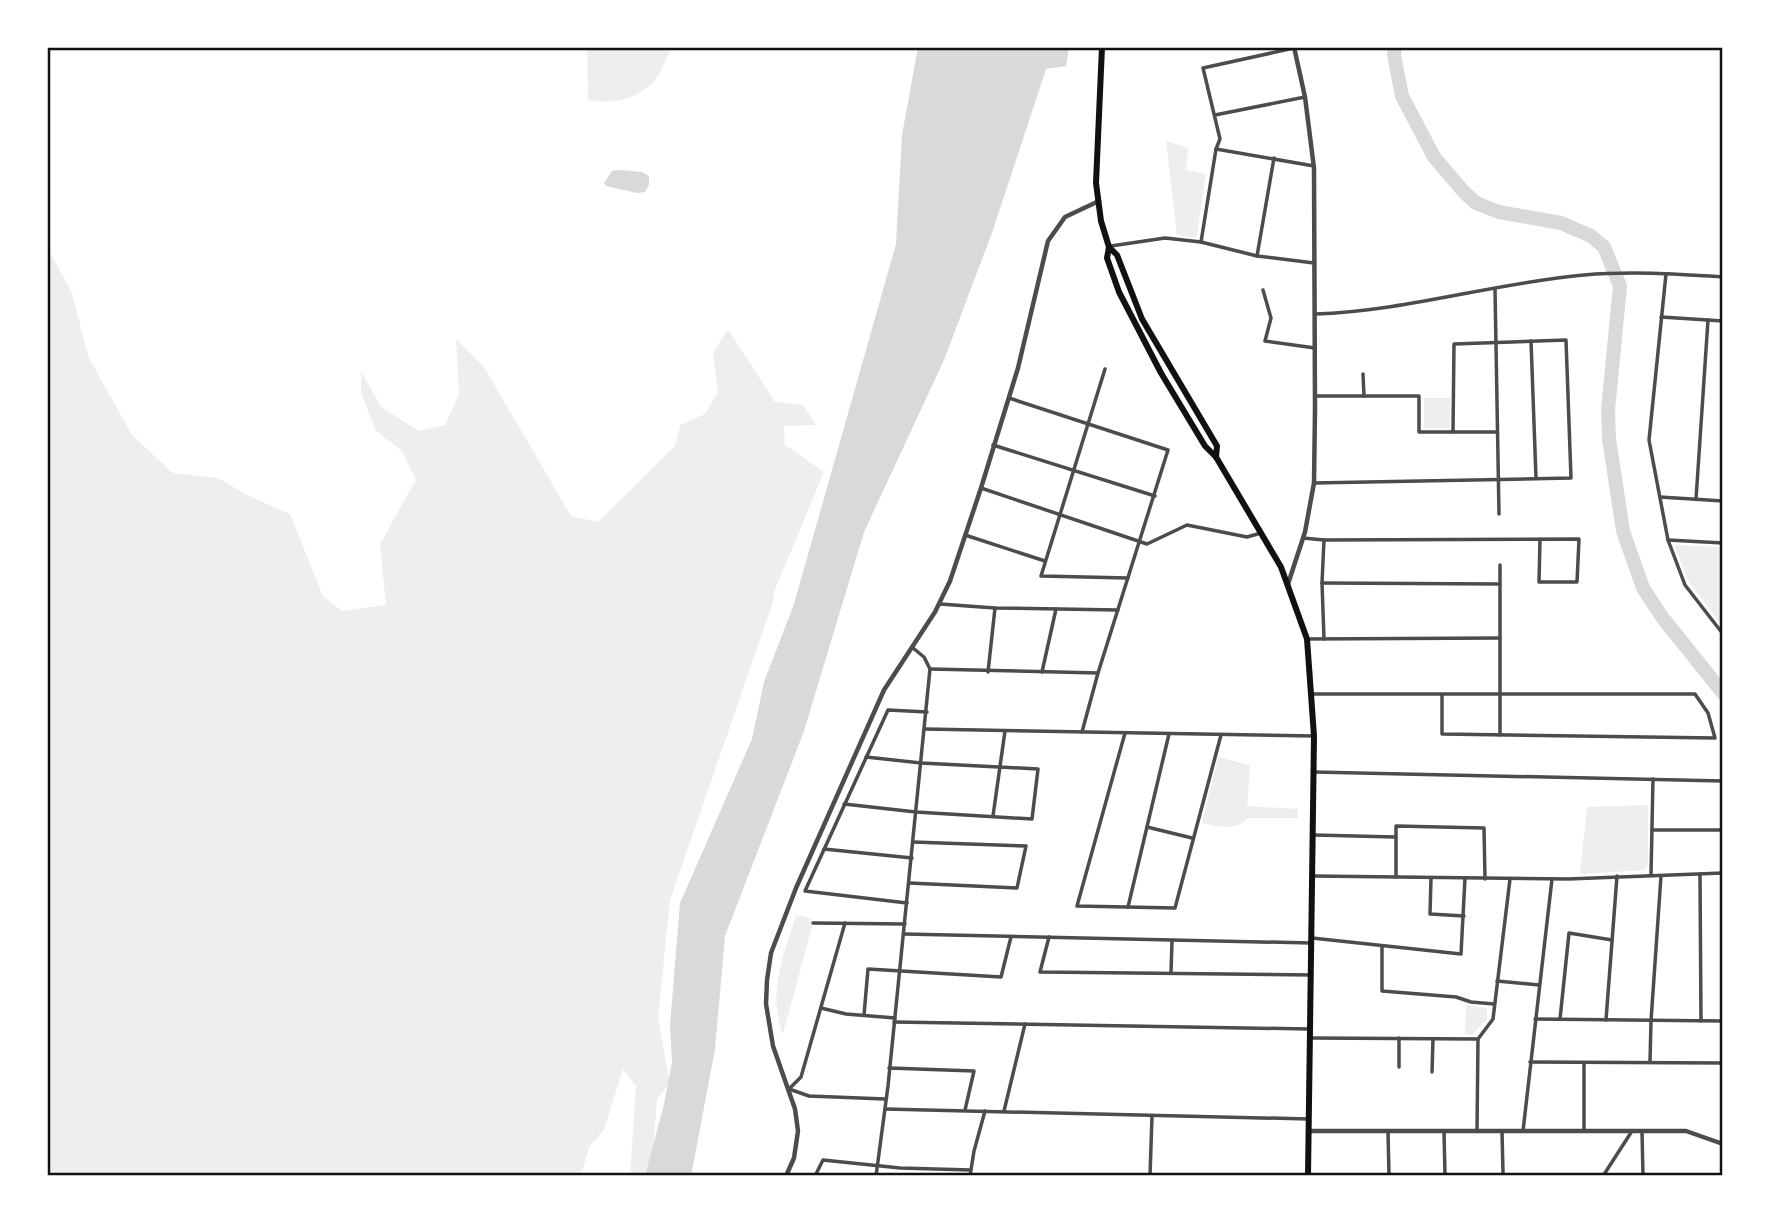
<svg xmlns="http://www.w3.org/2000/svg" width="1770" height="1223" font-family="'Space Grotesk',sans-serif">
	<rect width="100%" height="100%" fill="#fff"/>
	<g fill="#eee">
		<path d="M587 47H672C667 57 663 69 657 77 642 99 612 105 588 100Z"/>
		<polygon points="1166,141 1188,148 1186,170 1206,174 1197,235 1195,237 1177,235"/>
		<polygon points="47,247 72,293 88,356 132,435 173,473 218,478 249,496 290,514 323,596 342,611 386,605 380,544 416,480 401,450 376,431 361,393 361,371 381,407 419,431 445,425 459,394 456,339 484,367 571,516 598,522 675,446 680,425 705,414 718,392 713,353 728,329 775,402 803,405 816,425 784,426 785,445 824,472 774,592 773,602 670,900 658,1018 670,1083 657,1099 651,1176 630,1176 636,1086 623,1069 604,1130 589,1147 581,1176 47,1176"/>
		<rect x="1424" y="398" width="26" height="30"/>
		<polygon points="1674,545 1723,547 1723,627 1689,582"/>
		<path d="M1218 757 1250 765 1247 806 1298 809V818H1248C1236 832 1218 826 1202 823Z"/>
		<polygon points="1648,805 1648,864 1645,870 1580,874 1587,807"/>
		<path d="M796 915 811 918 812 927 783 1034C767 993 784 954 796 915Z"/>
		<polygon points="1466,1005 1487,1008 1487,1019 1472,1035 1465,1034"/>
	</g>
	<g fill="#d9d9d9">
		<polygon points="918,47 1069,47 1066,66 1046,69 993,230 944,360 864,532 804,731 725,936 715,1049 691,1176 645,1176 664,1104 672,1062 670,1025 680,903 752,739 764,682 794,604 896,244 902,135"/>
		<polygon points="619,170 642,172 649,176 649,185 645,192 637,193 606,186 604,183 612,171"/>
	</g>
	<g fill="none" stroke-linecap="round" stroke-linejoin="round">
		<polyline stroke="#d9d9d9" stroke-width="14" points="1395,47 1394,55 1402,96 1434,157 1464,192 1476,203 1499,212 1561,223 1591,236 1604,247 1620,286 1608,410 1609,439 1623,531 1643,588 1662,617 1723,693"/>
		<g stroke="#4c4c4c" stroke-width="3.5">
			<polyline points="1215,115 1305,97"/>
			<polyline points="1216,149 1314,166"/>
			<polyline points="1201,242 1216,149 1220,139 1203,68 1294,48"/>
			<polyline points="1111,246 1165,238 1201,242 1257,256 1274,158"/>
			<polyline points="1257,256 1314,263"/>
			<polyline points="1666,274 1649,440 1668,540 1685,585 1723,634"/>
			<polyline points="1495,289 1499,514"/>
			<polyline points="1263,290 1271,318 1265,341 1315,348"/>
			<path d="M1315 314C1406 311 1494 283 1584 275 1631 271 1676 274 1723 277"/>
			<polyline points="1661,317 1723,321"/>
			<polyline points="1531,341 1536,478"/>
			<polyline points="1105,369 1041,576 1128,578"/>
			<polyline points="1315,396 1364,396 1363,374"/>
			<polyline points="1364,396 1419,396 1419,432 1453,432"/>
			<polyline points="1009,398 1168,450 1098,673 1082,732"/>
			<polyline points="993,445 1155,496"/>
			<polyline points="1314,483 1571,478 1566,340 1454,344 1453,432 1497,432"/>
			<polyline points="981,488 1147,544 1187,525 1247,537 1261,533"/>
			<polyline points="1660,497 1723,501"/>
			<polyline points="1696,499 1708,320"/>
			<polyline points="965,535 1045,561"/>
			<polyline points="1303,538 1324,540 1322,583 1324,639"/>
			<polyline points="1324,540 1579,539 1577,582 1539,582 1540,539"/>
			<polyline points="1668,540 1723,543"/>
			<polyline points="1500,565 1500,735"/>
			<polyline points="1322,583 1500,584"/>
			<polyline points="940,604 995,608 1118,610"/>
			<polyline points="1307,639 1500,638"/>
			<polyline points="930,669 1098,673"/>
			<polyline points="988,672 995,608"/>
			<polyline points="1042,672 1056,609"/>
			<polyline points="1313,694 1695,694 1708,713 1715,738 1442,734 1442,694"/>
			<polyline points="925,729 1314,736"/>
			<polyline points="1125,733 1077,906 1175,908 1221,735"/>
			<polyline points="1314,772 1723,781"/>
			<polyline points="844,804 916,812 1032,819 1038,769 921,763 866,757"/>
			<polyline points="993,816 1005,731"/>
			<polyline points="1147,827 1192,838"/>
			<polyline points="1652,830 1723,830"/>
			<polyline points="1314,835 1395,837"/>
			<polyline points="824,849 912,858"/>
			<polyline points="1700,874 1701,1021"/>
			<polyline points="1651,875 1653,779"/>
			<polyline points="1313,876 1568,879 1723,873"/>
			<polyline points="1396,877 1396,826 1484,828 1485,879"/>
			<polyline points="1431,878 1430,914 1464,916"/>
			<polyline points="909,883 1017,888 1026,846 913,842"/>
			<polyline points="907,903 805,891 888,710 927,712"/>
			<polyline points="1128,907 1169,734"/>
			<polyline points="813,923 905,924"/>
			<polyline points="845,923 801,1077 789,1089 809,1096 885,1099"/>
			<polyline points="904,934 1311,943"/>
			<polyline points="1049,937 1040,972 1311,975"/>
			<polyline points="1312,938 1461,954 1465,878"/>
			<polyline points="1382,947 1382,991 1456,997 1471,1002 1494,1004"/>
			<polyline points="1171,973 1172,941"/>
			<polyline points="1497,981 1539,985"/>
			<polyline points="821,1008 846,1014 895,1018"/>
			<polyline points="864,1015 868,969 1001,977 1011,937"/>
			<polyline points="1535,1019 1723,1021"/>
			<polyline points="1560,1019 1569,933 1612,940"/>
			<polyline points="1606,1020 1617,876"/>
			<polyline points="894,1022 1309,1029"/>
			<polyline points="1310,1038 1478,1039"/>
			<polyline points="1530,1062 1723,1063"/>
			<polyline points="1650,1062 1651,1021 1661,876"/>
			<polyline points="1584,1063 1584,1131"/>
			<polyline points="1399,1067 1399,1038"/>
			<polyline points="889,1068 974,1071 965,1110"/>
			<polyline points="1432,1072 1433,1039"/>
			<polyline points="885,1109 1309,1119"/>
			<polyline points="1004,1111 1025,1024"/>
			<polyline points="1388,1131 1389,1176"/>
			<polyline points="1444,1131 1445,1176"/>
			<polyline points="1477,1131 1478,1039 1493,1019 1510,879"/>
			<polyline points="1502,1131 1503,1173"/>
			<polyline points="1523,1131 1552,879"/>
			<polyline points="1642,1131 1643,1176"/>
			<polyline points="815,1176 823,1160 900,1168 971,1170"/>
			<polyline points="876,1176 888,1086 930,669 924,657 913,648"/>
			<polyline points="970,1176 974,1151 985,1111"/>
			<polyline points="1150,1176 1152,1116"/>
			<polyline points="1603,1176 1632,1131"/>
		</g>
		<g stroke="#4c4c4c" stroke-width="4.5">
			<polyline points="1288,584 1305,532 1314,483 1315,409 1314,168 1305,97 1294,47"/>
			<polyline points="1309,1131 1686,1131 1723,1144"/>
			<polyline points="786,1176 794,1158 798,1131 795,1109 773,1046 766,1004 767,980 771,953 796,888 884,690 935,612 950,581 981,488 1018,368 1048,241 1065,217 1099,201"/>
		</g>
		<g stroke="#111" stroke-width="6">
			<polyline points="1102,47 1096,183 1101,221 1109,247 1107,258 1119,292 1161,373 1205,446 1216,457 1281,567 1307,639 1314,736 1308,1176"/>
			<polyline points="1109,247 1117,255 1142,319 1217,446 1216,457"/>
		</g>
	</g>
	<rect width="1770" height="1223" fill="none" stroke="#ffffff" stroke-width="98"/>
	<rect x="49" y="49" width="1672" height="1125" fill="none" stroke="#111" stroke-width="2.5"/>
</svg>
